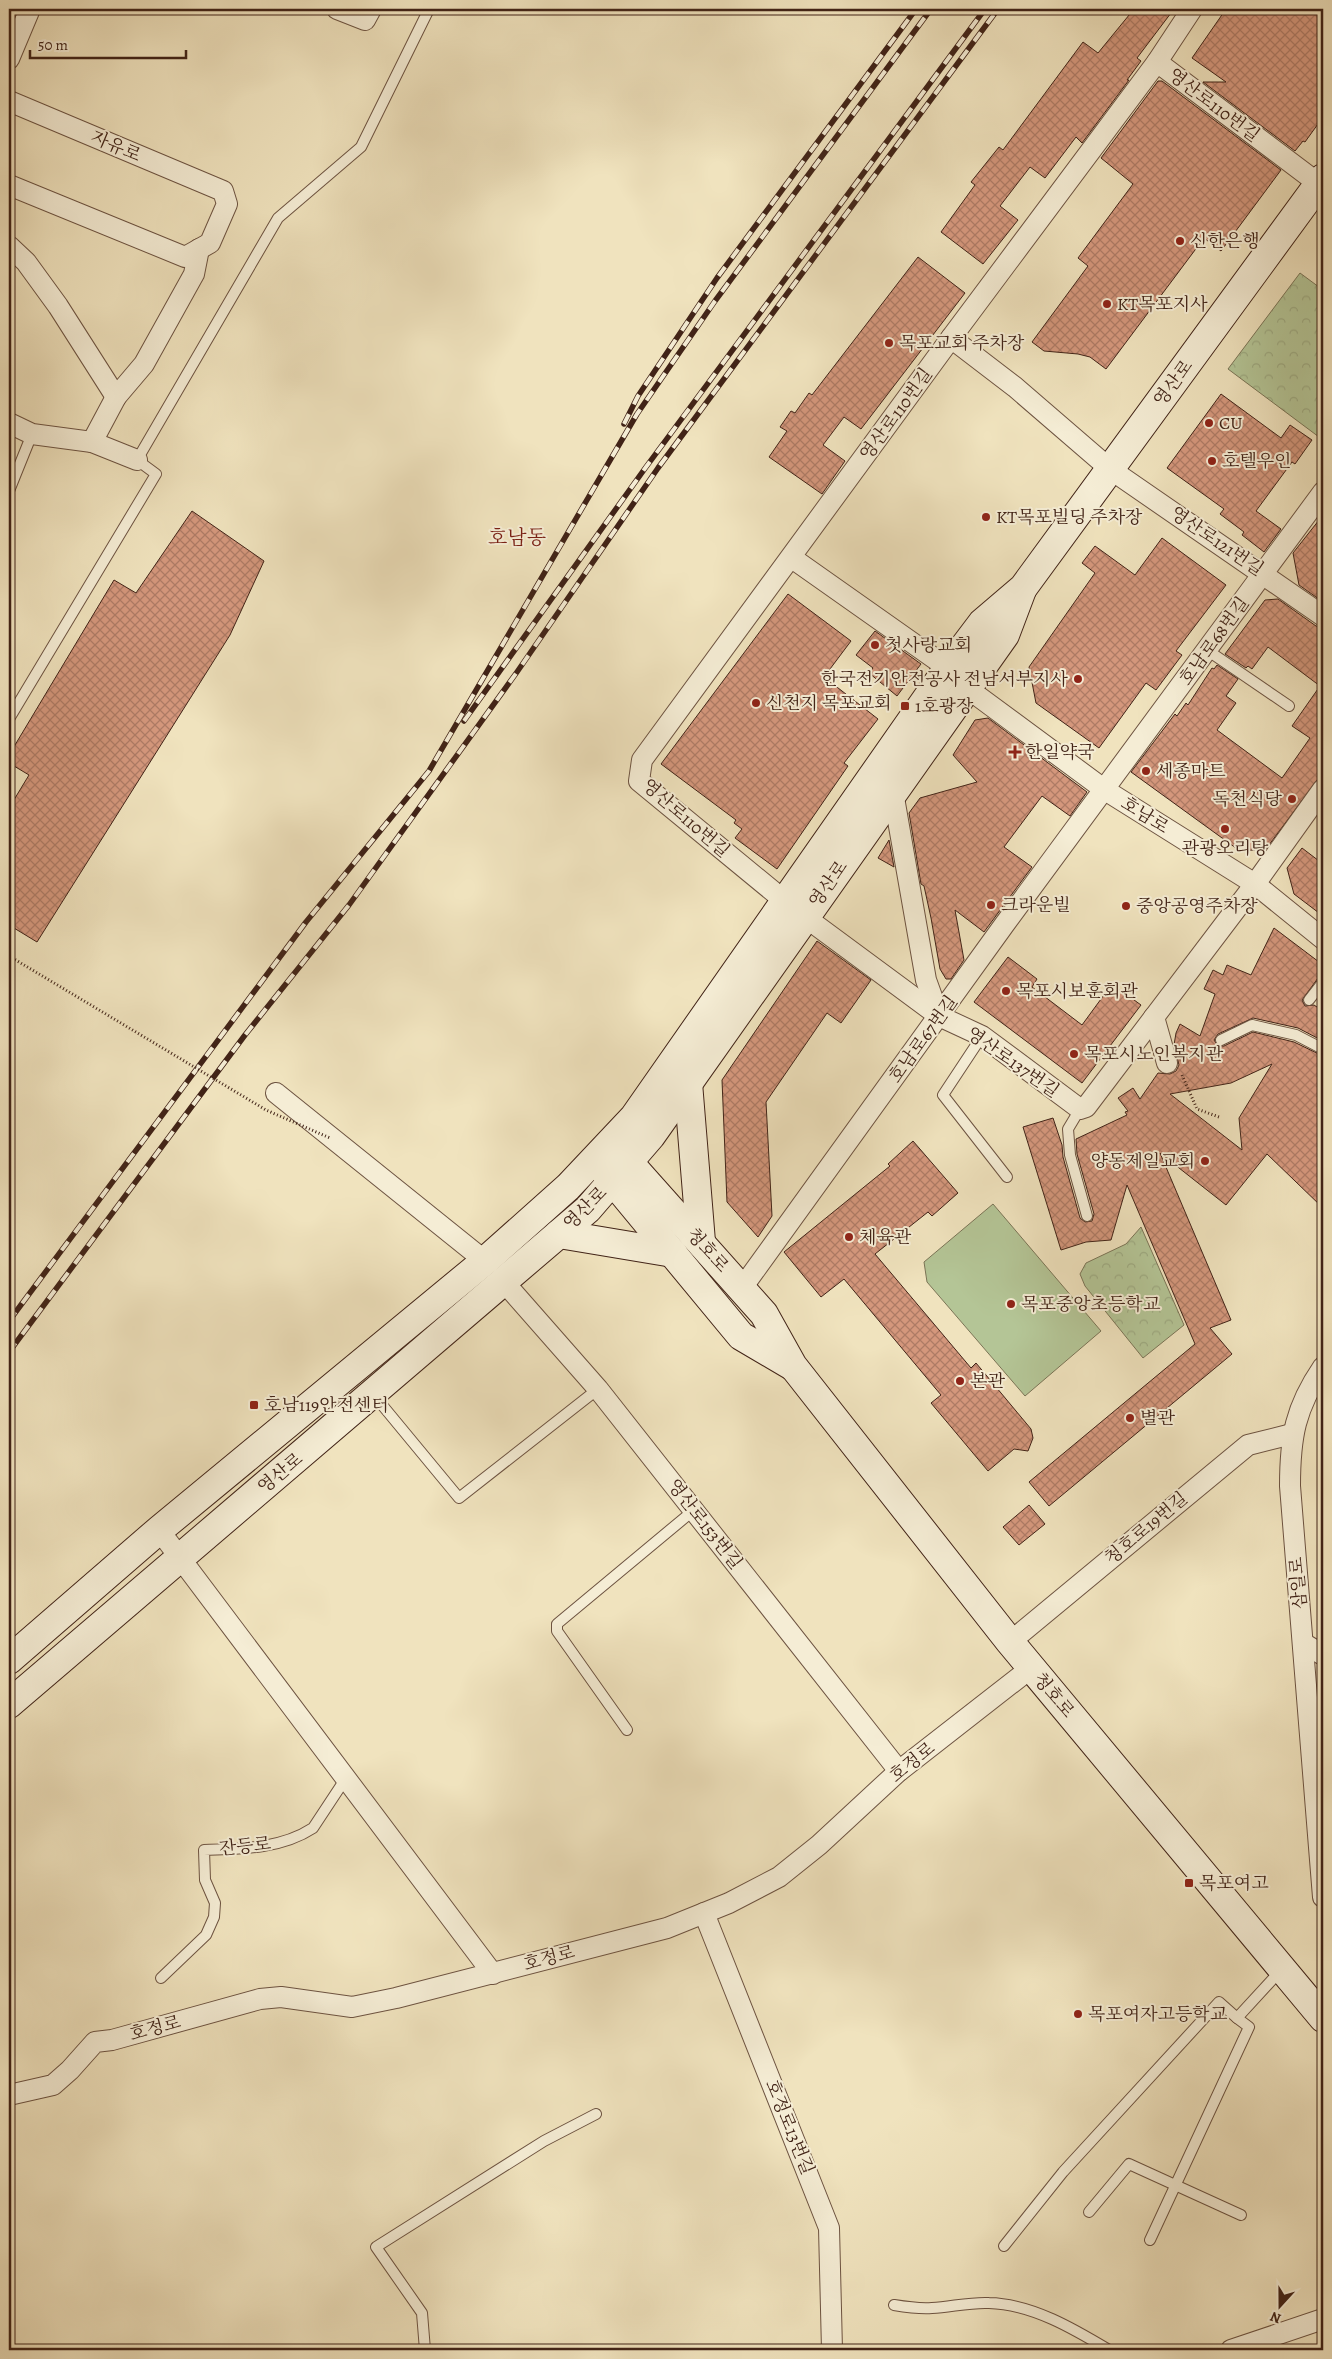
<svg xmlns="http://www.w3.org/2000/svg" width="1332" height="2359" font-family="Alegreya,'Noto Serif KR',serif">
	<defs>
		<pattern id="forest-crowns" width="20" height="18" patternUnits="userSpaceOnUse" patternTransform="scale(1.25)"><rect width="20" height="18" fill="#b4c596"/><path d="M2 6a3 3 0 1 1 6 0M12 15a3 3 0 1 1 6 0" fill="none" stroke="#9ca981"/></pattern>
		<pattern id="building-cross-hatch" width="8" height="8" patternUnits="userSpaceOnUse" patternTransform="scale(1.25)"><rect width="8" height="8" fill="#d4977c"/><path d="M0 0l8 8M0 8l8-8" fill="none" stroke="#ae7b65"/></pattern>
	</defs>
	<rect width="100%" height="100%" fill="#f0e3be"/>
	<filter id="stains"><feTurbulence type="fractalNoise" baseFrequency=".004" numOctaves="4"/><feColorMatrix values="0 0 0 0 .2 0 0 0 0 .09 0 0 0 0 .02 0 0 0 .5 -.17"/></filter>
	<radialGradient id="worn" r=".72"><stop offset=".6" stop-color="#630" stop-opacity="0"/><stop offset="1" stop-color="#630" stop-opacity=".3"/></radialGradient>
	<g fill="url(#forest-crowns)" stroke="#7a7456">
		<polygon points="1300,273 1323,290 1323,440 1228,369"/>
		<polygon points="1141,1227 1184,1325 1143,1358 1085,1286 1080,1274 1086,1263 1126,1244"/>
	</g>
	<polygon fill="#b4c596" stroke="#7a7456" points="993,1204 1101,1331 1025,1396 927,1282 924,1262"/>
	<g fill="url(#building-cross-hatch)" stroke="#412317" fill-rule="evenodd">
		<polygon points="1134,9 1174,9 1137,58 1141,61 1127,80 1129,80 1082,143 1076,137 1045,178 1030,167 1000,206 1018,220 983,264 941,232 975,185 971,182 999,147 1003,150 1083,42 1098,53"/>
		<polygon points="1226,9 1323,9 1323,117 1305,142 1303,141 1295,151 1203,82 1226,82 1192,58"/>
		<polygon points="1158,81 1162,81 1281,170 1221,251 1204,238 1106,369 1090,357 1078,354 1044,351 1032,342 1088,266 1078,258 1133,184 1101,158"/>
		<polygon points="918,257 965,293 861,429 844,417 823,445 845,461 822,494 769,457 787,431 780,427 791,411 795,413 809,393 812,395"/>
		<polygon points="1221,394 1281,438 1290,425 1312,440 1295,464 1292,462 1256,511 1281,529 1264,552 1242,535 1244,532 1220,514 1224,509 1167,468"/>
		<polygon points="192,511 264,561 230,635 37,942 9,925 9,808 29,775 9,763 9,755 114,580 136,593"/>
		<polygon points="1323,515 1323,602 1299,585 1293,553"/>
		<polygon points="1162,538 1226,585 1176,651 1182,655 1156,690 1146,683 1099,748 1036,703 1029,667 1095,573 1082,563 1095,546 1135,575"/>
		<polygon points="788,594 851,641 824,677 878,719 844,763 848,766 777,869 735,838 742,829 734,823 736,820 661,764"/>
		<polygon points="1278,599 1316,626 1323,628 1323,772 1266,849 1240,851 1131,772 1175,714 1177,716 1186,703 1188,705 1212,668 1214,669 1217,665 1238,679 1226,696 1236,703 1217,730 1282,778 1310,738 1292,726 1320,686 1268,647 1252,669 1248,666 1246,668 1225,654 1265,600"/>
		<polygon points="875,631 921,664 897,696 869,673 873,668 856,655"/>
		<polygon points="988,718 1087,792 1070,816 1042,796 1004,847 1032,867 984,932 955,910 964,960 951,979 946,979 940,969 931,918 924,886 921,884 909,813 920,798 977,782 953,755 975,720"/>
		<polygon points="889,840 894,867 878,858"/>
		<polygon points="1302,848 1323,864 1323,916 1294,894 1287,868"/>
		<path d="M1274 928 1323 965V975L1318 978 1302 1000 1305 1006 1314 1005 1323 1011V1041L1298 1028 1253 1018 1218 1034 1214 1040 1218 1046H1224L1253 1032 1294 1042 1323 1056V1208L1267 1154 1226 1205 1160 1153 1231 1320 1210 1328 1232 1354 1049 1506 1029 1482 1195 1344 1127 1185 1111 1240 1086 1242 1061 1250 1023 1127 1053 1118 1062 1145 1063 1157 1080 1218 1085 1222 1092 1221 1094 1214 1077 1154 1076 1139 1127 1115 1125 1112 1128 1111 1118 1098 1133 1088 1140 1099 1158 1073 1170 1074 1176 1071 1179 1065 1174 1045 1176 1033 1180 1024 1200 1036 1215 994 1204 989 1213 970 1223 975 1227 965 1251 975ZM1272 1064 1239 1118 1242 1150 1170 1094 1231 1083Z"/>
		<polygon points="817,941 871,980 841,1023 827,1013 766,1102 772,1216 758,1237 727,1202 722,1080"/>
		<polygon points="1008,957 1037,979 1032,987 1082,1025 1112,984 1141,1005 1082,1083 974,1002"/>
		<polygon points="913,1141 958,1193 932,1216 928,1212 875,1254 971,1368 976,1363 1031,1429 1033,1438 1028,1451 1014,1449 988,1471 931,1403 941,1395 844,1279 821,1297 784,1252 890,1166 888,1164"/>
		<polygon points="1029,1505 1045,1524 1019,1545 1003,1527"/>
	</g>
	<g fill="none" stroke-linecap="round" stroke-linejoin="round">
		<g stroke="#6d5341" stroke-width="12">
			<g id="lane">
				<polyline points="9,491 32,434"/>
				<polyline points="1207,650 1289,706"/>
				<polyline points="9,719 156,474 137,460 278,218 361,147 429,9"/>
				<polyline points="1309,1000 1323,982"/>
				<polyline points="982,1036 943,1095 1007,1177"/>
				<polyline points="1221,1040 1252,1025 1296,1035 1323,1049"/>
				<polyline points="1080,1109 1068,1129 1070,1155 1087,1216"/>
				<polyline points="373,1394 459,1498 598,1389"/>
				<polyline points="627,1730 557,1631 557,1624 694,1510"/>
				<path d="M161 1978 206 1935 214 1917 215 1903 205 1880 204 1850C241 1849 281 1849 313 1828L346 1778"/>
				<polyline points="1089,2212 1129,2164 1241,2215"/>
				<polyline points="1150,2240 1249,2027 1237,2018"/>
				<polyline points="1004,2246 1063,2172 1219,2002 1237,2018 1281,1970"/>
				<path d="M894 2305C906 2307 919 2309 932 2308 951 2307 970 2302 989 2303 1032 2304 1074 2329 1109 2350"/>
				<polyline points="425,2350 422,2313 376,2247 544,2141 596,2114"/>
			</g>
		</g>
		<g stroke="#6d5341" stroke-width="22">
			<g id="street">
				<polyline points="337,9 365,20 371,9"/>
				<polyline points="9,59 30,9"/>
				<polyline points="1157,62 1192,9"/>
				<polyline points="9,101 223,191 227,204 210,243 185,257 9,185"/>
				<polyline points="9,246 26,262 58,306 116,397"/>
				<polyline points="951,338 1015,387 1110,469 1323,616"/>
				<polyline points="9,423 32,434 92,442 137,460"/>
				<polyline points="92,442 116,397 144,364 194,274 199,249"/>
				<polyline points="792,558 948,668"/>
				<polyline points="967,688 1105,790 1255,884 1323,939"/>
				<polyline points="893,792 926,980 939,1016"/>
				<polyline points="786,902 639,781 642,760 951,338 1157,62 1319,184"/>
				<polyline points="805,917 939,1016 982,1036 1080,1109 1086,1107 1255,884 1323,789"/>
				<polyline points="1154,1017 1167,1063"/>
				<polyline points="276,1093 485,1261"/>
				<polyline points="504,1282 598,1389 899,1771"/>
				<polyline points="742,1288 1004,925 1323,492"/>
				<path d="M1323 1367C1295 1408 1290 1437 1290 1486L1323 1897"/>
				<polyline points="159,1530 493,1974"/>
				<polyline points="1010,1642 1248,1445 1292,1434"/>
				<polyline points="1303,1643 1323,1655"/>
				<polyline points="704,1913 829,2228 832,2350"/>
				<polyline points="9,2095 53,2085 70,2070 95,2042 112,2040 260,1999 281,1997 352,2007 396,1998 667,1928 729,1903 779,1877 819,1845 899,1771 1031,1668"/>
				<polyline points="1231,2350 1323,2319"/>
			</g>
		</g>
		<g stroke="#412317" stroke-width="30">
			<g id="secondary">
				<polyline points="688,1083 701,1242"/>
				<polyline points="617,1149 764,1314 793,1366 1010,1642 1323,2018"/>
				<polyline points="602,1168 741,1336 792,1366"/>
				<polyline points="559,1234 673,1253"/>
				<polyline points="9,1660 159,1530 485,1261 568,1187 634,1117 948,668 982,623 1023,588 1323,178"/>
				<polyline points="9,1704 588,1209 651,1136 1005,635 1022,590"/>
			</g>
		</g>
		<polyline stroke="#412317" stroke-width="3" stroke-dasharray="1 2.5" stroke-linecap="butt" points="1182,1075 1197,1109 1219,1117"/>
		<use href="#lane" stroke="#f5edd5" stroke-width="10"/>
		<use href="#street" stroke="#f5edd5" stroke-width="20"/>
		<use href="#secondary" stroke="#f5edd5" stroke-width="28"/>
		<g stroke="#412317" stroke-width="5.5">
			<g id="rail">
				<polyline points="624,424 638,396 717,278 916,9"/>
				<polyline points="464,721 646,467 985,9"/>
				<polyline points="9,1321 306,922 429,771 637,414 715,301 931,9"/>
				<polyline points="9,1352 245,1035 349,905 517,672 658,468 998,9"/>
			</g>
		</g>
		<use href="#rail" stroke="#f5edd5" stroke-width="4" stroke-dasharray="11" stroke-linecap="butt"/>
		<polyline stroke="#412317" stroke-width="3" stroke-dasharray="1 2.5" stroke-linecap="butt" points="9,956 266,1110 330,1138"/>
	</g>
	<g fill="#8f2418" stroke="#f5edd5" stroke-width="2">
		<circle cx="1180" cy="241" r="5"/>
		<circle cx="1107" cy="304" r="5"/>
		<circle cx="889" cy="343" r="5"/>
		<circle cx="1209" cy="423" r="5"/>
		<circle cx="1212" cy="461" r="5"/>
		<circle cx="986" cy="517" r="5"/>
		<circle cx="875" cy="645" r="5"/>
		<circle cx="1078" cy="679" r="5"/>
		<circle cx="756" cy="703" r="5"/>
		<rect x="900" y="701" width="10" height="10" rx="2.5"/>
		<path d="M1012.5 744.5h5v5h5v5h-5v5h-5v-5h-5v-5h5z"/>
		<circle cx="1146" cy="771" r="5"/>
		<circle cx="1292" cy="799" r="5"/>
		<circle cx="1225" cy="829" r="5"/>
		<circle cx="991" cy="905" r="5"/>
		<circle cx="1126" cy="906" r="5"/>
		<circle cx="1006" cy="991" r="5"/>
		<circle cx="1074" cy="1054" r="5"/>
		<circle cx="1205" cy="1161" r="5"/>
		<circle cx="849" cy="1237" r="5"/>
		<circle cx="1011" cy="1304" r="5"/>
		<circle cx="960" cy="1381" r="5"/>
		<rect x="249" y="1400" width="10" height="10" rx="2.5"/>
		<circle cx="1130" cy="1418" r="5"/>
		<rect x="1184" y="1878" width="10" height="10" rx="2.5"/>
		<circle cx="1078" cy="2014" r="5"/>
	</g>
	<g text-anchor="middle" dominant-baseline="central" stroke-width="4" stroke-linejoin="round" paint-order="stroke">
		<g font-size="18" fill="#412317" stroke="#f5edd5">
			<text transform="translate(1214 105) rotate(37)">영산로110번길</text>
			<text transform="translate(116 146) rotate(23)">자유로</text>
			<text transform="translate(1173 383) rotate(-54)">영산로</text>
			<text transform="translate(896 414) rotate(-54)">영산로110번길</text>
			<text transform="translate(1217 541) rotate(34)">영산로121번길</text>
			<text transform="translate(1214 641) rotate(-54)">호남로68번길</text>
			<text transform="translate(1145 815) rotate(32)">호남로</text>
			<text transform="translate(686 818) rotate(41)">영산로110번길</text>
			<text transform="translate(828 884) rotate(-55)">영산로</text>
			<text transform="translate(923 1039) rotate(-54)">호남로67번길</text>
			<text transform="translate(1013 1062) rotate(35)">영산로137번길</text>
			<text transform="translate(585 1208) rotate(-45)">영산로</text>
			<text transform="translate(708 1250) rotate(48)">청호로</text>
			<text transform="translate(280 1473) rotate(-40)">영산로</text>
			<text transform="translate(705 1524) rotate(52)">영산로153번길</text>
			<text transform="translate(1146 1528) rotate(-40)">청호로19번길</text>
			<text transform="translate(1298 1583) rotate(-95)">삼일로</text>
			<text transform="translate(1054 1695) rotate(50)">청호로</text>
			<text transform="translate(912 1762) rotate(-39)">호정로</text>
			<text transform="translate(245 1846) rotate(-6)">잔등로</text>
			<text transform="translate(549 1958) rotate(-15)">호정로</text>
			<text transform="translate(155 2028) rotate(-15)">호정로</text>
			<text transform="translate(790 2127) rotate(68)">호정로13번길</text>
		</g>
		<g font-size="18" fill="#412317" stroke="#f5edd5" text-anchor="start">
			<text x="1190" y="241">신한은행</text>
			<text x="1117" y="304">KT목포지사</text>
			<text x="899" y="343">목포교회 주차장</text>
			<text x="1219" y="423">CU</text>
			<text x="1222" y="461">호텔우인</text>
			<text x="996" y="517">KT목포빌딩 주차장</text>
			<text x="885" y="645">첫사랑교회</text>
			<text x="1068" y="679" text-anchor="end">한국전기안전공사 전남서부지사</text>
			<text x="766" y="703">신천지 목포교회</text>
			<text x="915" y="706">1호광장</text>
			<text x="1025" y="752">한일약국</text>
			<text x="1156" y="771">세종마트</text>
			<text x="1282" y="799" text-anchor="end">독천식당</text>
			<text x="1225" y="848" text-anchor="middle">관광오리탕</text>
			<text x="1001" y="905">크라운빌</text>
			<text x="1136" y="906">중앙공영주차장</text>
			<text x="1016" y="991">목포시보훈회관</text>
			<text x="1084" y="1054">목포시노인복지관</text>
			<text x="1195" y="1161" text-anchor="end">양동제일교회</text>
			<text x="859" y="1237">체육관</text>
			<text x="1021" y="1304">목포중앙초등학교</text>
			<text x="970" y="1381">본관</text>
			<text x="264" y="1405">호남119안전센터</text>
			<text x="1140" y="1418">별관</text>
			<text x="1199" y="1883">목포여고</text>
			<text x="1088" y="2014">목포여자고등학교</text>
		</g>
		<g font-size="20" fill="#7a1f14" stroke="#f5edd5">
			<text x="517" y="537">호남동</text>
		</g>
	</g>
	<rect width="1332" height="2359" fill="none" stroke="#f0e3be" stroke-width="30"/>
	<rect x="10" y="10" width="1312" height="2339" fill="none" stroke="#412317" stroke-width="2.5"/>
	<rect x="15" y="15" width="1302" height="2329" fill="none" stroke="#412317"/>
	<g transform="translate(1280 2306) rotate(201)" stroke="#f5edd5" stroke-width="4" paint-order="stroke">
	<path d="M0-4L9 19L0 12L-9 19Z" fill="#412317"/>
	<text y="-8" font-size="14" font-weight="bold" text-anchor="middle" fill="#412317">N</text>
	</g>
	<path d="M30 50v8h156v-8" fill="none" stroke="#412317" stroke-width="2.5"/>
	<text x="38" y="50" font-size="15" fill="#412317" stroke="#f5edd5" stroke-width="4" paint-order="stroke">50 m</text>
	<rect width="100%" height="100%" filter="url(#stains)"/>
	<rect width="100%" height="100%" fill="url(#worn)"/>
</svg>
